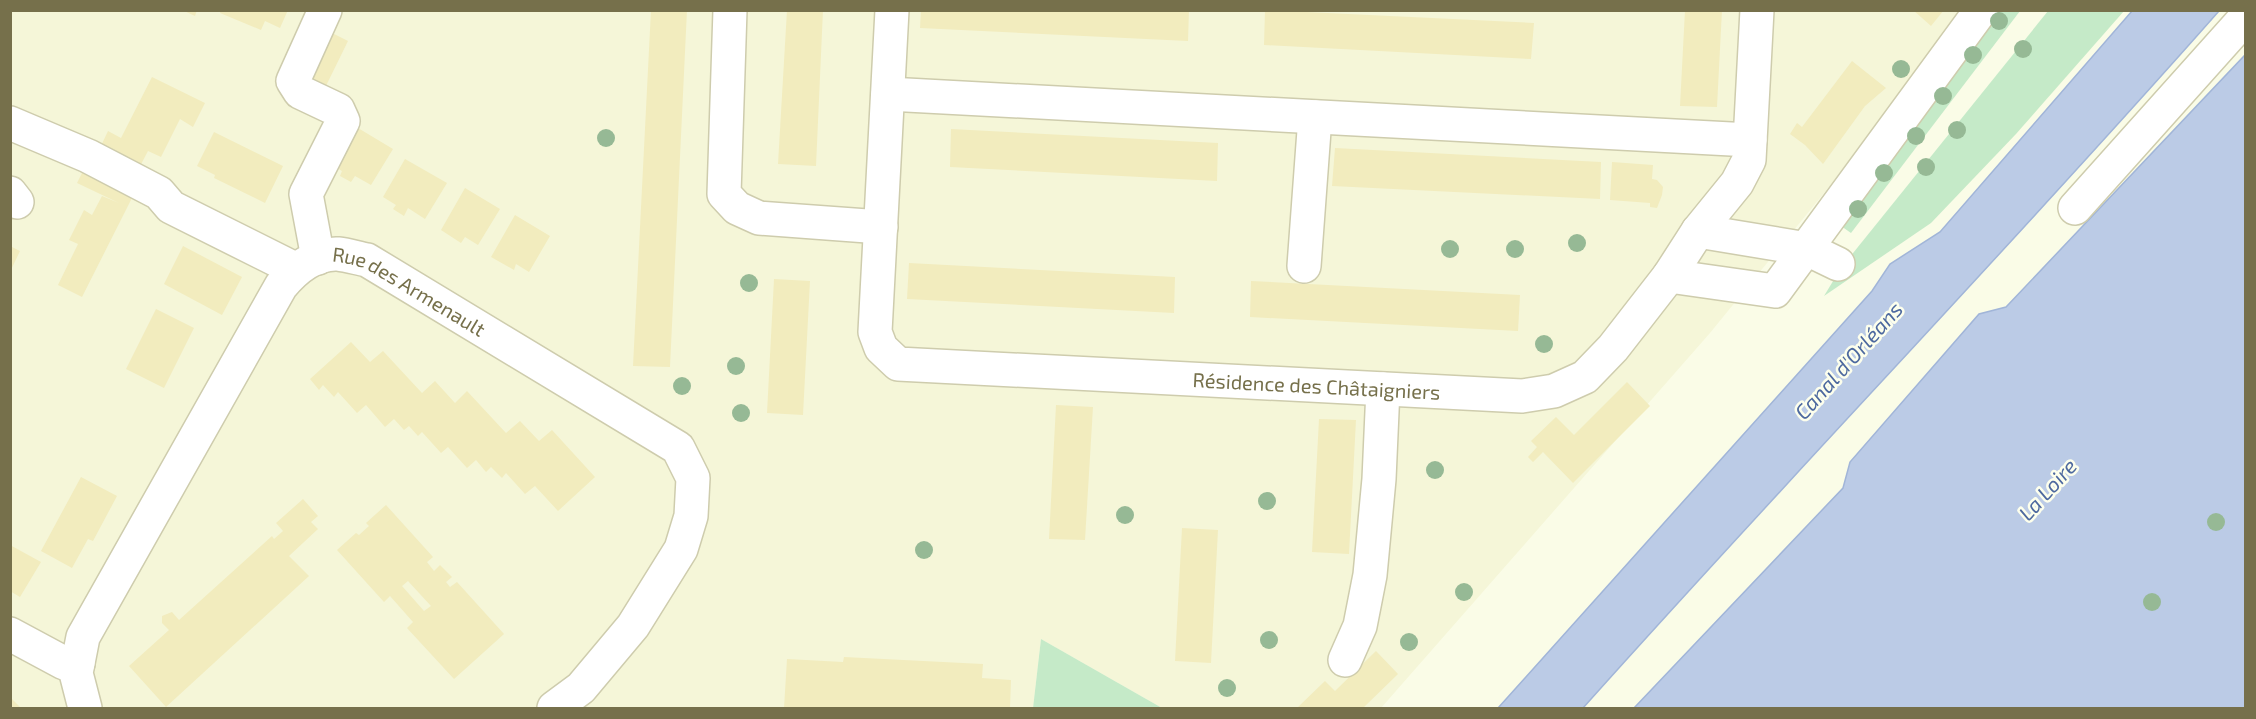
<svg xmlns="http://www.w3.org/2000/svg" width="2256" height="719" font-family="'Exo 2',sans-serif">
	<rect width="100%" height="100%" fill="#fafce7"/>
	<polygon fill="#f5f6d8" points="10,11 1960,11 1829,187 1710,333 1381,708 1162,708 1041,639 1033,708 11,708"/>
	<g fill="#c5eac8">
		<polygon points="1996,11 2020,11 1851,233 1841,226"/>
		<polygon points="2048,11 2124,11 2016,134 1931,223 1824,296 1841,268"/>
		<polygon points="1041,639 1162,708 1033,708"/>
	</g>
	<g fill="#bbcbe6" stroke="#a1b5d8" stroke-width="1.5">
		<path d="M2132 11H2219C2011 247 1792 474 1583 708H1498L1872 291 1890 264 1940 232Z"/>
		<polygon points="2245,55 2245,708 1634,708 1843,488 1850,462 1979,314 2006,307"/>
	</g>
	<g fill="#f2ecbe" fill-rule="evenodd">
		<polygon points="182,10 197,10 195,16"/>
		<polygon points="221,10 288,10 280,28 265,21 261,30 220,13"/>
		<polygon points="651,10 687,10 670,367 633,366"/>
		<polygon points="787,10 823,10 816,166 778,164"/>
		<polygon points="921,10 1189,10 1188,41 920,28"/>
		<polygon points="1265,10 1534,23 1531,59 1264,45"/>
		<polygon points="1685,10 1722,10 1717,107 1680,106"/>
		<polygon points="1913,10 1944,10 1931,26"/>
		<polygon points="326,30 348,41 322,94 300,83"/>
		<polygon points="1852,61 1886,88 1865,106 1823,164 1805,145 1790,134 1797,123 1802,127"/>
		<polygon points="152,77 205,103 193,127 180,119 161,157 148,151 138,170 99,150 108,131 121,138"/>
		<polygon points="353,125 393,149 371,185 355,176 351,182 340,176 342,171 330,164"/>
		<polygon points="951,129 1218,143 1217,181 950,167"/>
		<polygon points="214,132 283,166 265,203 214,178 215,175 197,166"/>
		<polygon points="1335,148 1601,162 1600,199 1332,186"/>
		<polygon points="405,159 447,183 425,219 408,208 404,216 393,209 396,205 383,197"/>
		<polygon points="1612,162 1653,165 1652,179 1657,180 1663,187 1662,195 1657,208 1650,207 1650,203 1610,200"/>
		<polygon points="85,167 135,192 82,297 58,285 78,244 69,240 84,210 92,215 102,196 119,203 77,183"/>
		<polygon points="465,188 500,209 478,245 465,237 461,243 441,230"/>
		<polygon points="515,215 550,236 529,272 516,264 514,270 491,257"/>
		<polygon points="10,246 20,251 10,272"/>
		<polygon points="183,246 242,277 222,315 164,284"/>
		<polygon points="909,263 1175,277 1174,313 907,299"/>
		<polygon points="774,279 810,281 803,415 767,413"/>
		<polygon points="1251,281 1520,295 1518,331 1250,317"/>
		<polygon points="156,309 194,328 164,388 126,369"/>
		<polygon points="351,342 370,362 383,351 422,393 435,381 455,403 467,391 506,433 520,421 539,441 552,430 595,477 558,511 535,486 525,494 506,473 502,478 491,467 486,472 476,460 467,468 448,447 441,453 422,432 418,436 409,426 404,430 394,419 385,427 366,405 357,413 338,392 334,397 323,385 319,390 310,379"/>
		<polygon points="1627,382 1650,406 1573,483 1543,452 1533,462 1528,457 1537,447 1531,441 1556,417 1574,435"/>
		<polygon points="1056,405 1093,407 1085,540 1049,539"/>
		<polygon points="1319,419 1356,420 1349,554 1312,552"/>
		<polygon points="81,477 117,496 93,541 88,539 72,568 41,551"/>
		<polygon points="303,499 318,516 311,522 318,529 289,556 309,576 166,707 129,666 169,630 162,623 162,616 172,612 179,620 272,536 274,539 283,531 276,523"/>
		<path d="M386 505 433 557 427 562 434 571 440 565 452 577 446 582 450 587 457 582 504 634 454 679 407 628 413 622 390 596 384 602 337 550 356 533 359 535 369 526 366 523ZM408 581 431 606 424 611 402 586Z"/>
		<polygon points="1182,528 1218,530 1211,663 1175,661"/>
		<polygon points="10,545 41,562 20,597 10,591"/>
		<polygon points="1376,651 1398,674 1363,708 1297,708 1325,681 1335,691"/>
		<polygon points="844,657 983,664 982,678 1011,680 1010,708 784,708 787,659 843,662"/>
		<polygon points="10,697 21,708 10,708"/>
	</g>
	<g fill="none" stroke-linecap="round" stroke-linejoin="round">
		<g stroke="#ceccad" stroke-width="36">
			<g id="minor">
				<polyline points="730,10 724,194 737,208 759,218 881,227"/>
				<path id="s1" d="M892 10 875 332 881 348 898 364 1522 396 1554 391 1585 377 1613 348 1669 276 1698 231 1737 183 1749 160 1757 10"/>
				<polyline points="888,94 1750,140"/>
				<polyline points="10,123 88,156 159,193 171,207 295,269"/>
				<polyline points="10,193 17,202"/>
				<polyline points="2075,208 2246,17"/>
				<polyline points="1698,231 1807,249 1838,264"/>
				<polyline points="318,258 306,194 343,121 338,110 300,92 293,81 325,10"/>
				<polyline points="1304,266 1315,117"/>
				<polyline points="1669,276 1775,291 1981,10"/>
				<polyline points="10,634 64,663 78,663"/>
				<polyline points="1345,660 1360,626 1370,575 1379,479 1383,389"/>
				<path id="s2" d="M85 708 76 673 83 637 281 286C295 269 315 253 338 254 347 255 357 258 367 260L678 448 693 478 691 516 681 549 633 626 581 688 554 708"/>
			</g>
		</g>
		<use href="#minor" stroke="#fff" stroke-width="33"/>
	</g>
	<g fill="#96b995">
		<circle cx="1999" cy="21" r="9"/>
		<circle cx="2023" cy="49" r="9"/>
		<circle cx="1973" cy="55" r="9"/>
		<circle cx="1901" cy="69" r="9"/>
		<circle cx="1943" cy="96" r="9"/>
		<circle cx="1957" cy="130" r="9"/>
		<circle cx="1916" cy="136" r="9"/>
		<circle cx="606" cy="138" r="9"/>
		<circle cx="1926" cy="167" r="9"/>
		<circle cx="1884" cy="173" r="9"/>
		<circle cx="1858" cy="209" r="9"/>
		<circle cx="1577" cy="243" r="9"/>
		<circle cx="1450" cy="249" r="9"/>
		<circle cx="1515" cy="249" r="9"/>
		<circle cx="749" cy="283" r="9"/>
		<circle cx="1544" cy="344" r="9"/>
		<circle cx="736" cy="366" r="9"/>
		<circle cx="682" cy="386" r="9"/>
		<circle cx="741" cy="413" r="9"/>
		<circle cx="1435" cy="470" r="9"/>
		<circle cx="1267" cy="501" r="9"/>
		<circle cx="1125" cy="515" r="9"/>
		<circle cx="2216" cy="522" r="9"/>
		<circle cx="924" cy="550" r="9"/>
		<circle cx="1464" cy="592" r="9"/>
		<circle cx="2152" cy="602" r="9"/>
		<circle cx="1269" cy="640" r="9"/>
		<circle cx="1409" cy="642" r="9"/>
		<circle cx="1227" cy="688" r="9"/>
	</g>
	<g text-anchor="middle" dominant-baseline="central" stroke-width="5" stroke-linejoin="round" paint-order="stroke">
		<g font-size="20" fill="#76704b" stroke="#fdffed">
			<text stroke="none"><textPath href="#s2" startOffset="624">Rue des Armenault</textPath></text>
			<text stroke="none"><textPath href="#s1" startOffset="782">Résidence des Châtaigniers</textPath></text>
		</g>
		<g font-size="21" font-style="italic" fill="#4d699f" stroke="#fdffed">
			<text transform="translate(1848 360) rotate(-48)">Canal d'Orléans</text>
			<text transform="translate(2047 489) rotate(-48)">La Loire</text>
		</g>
	</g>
	<rect width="2256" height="719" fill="none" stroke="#76704b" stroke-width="24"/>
</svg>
